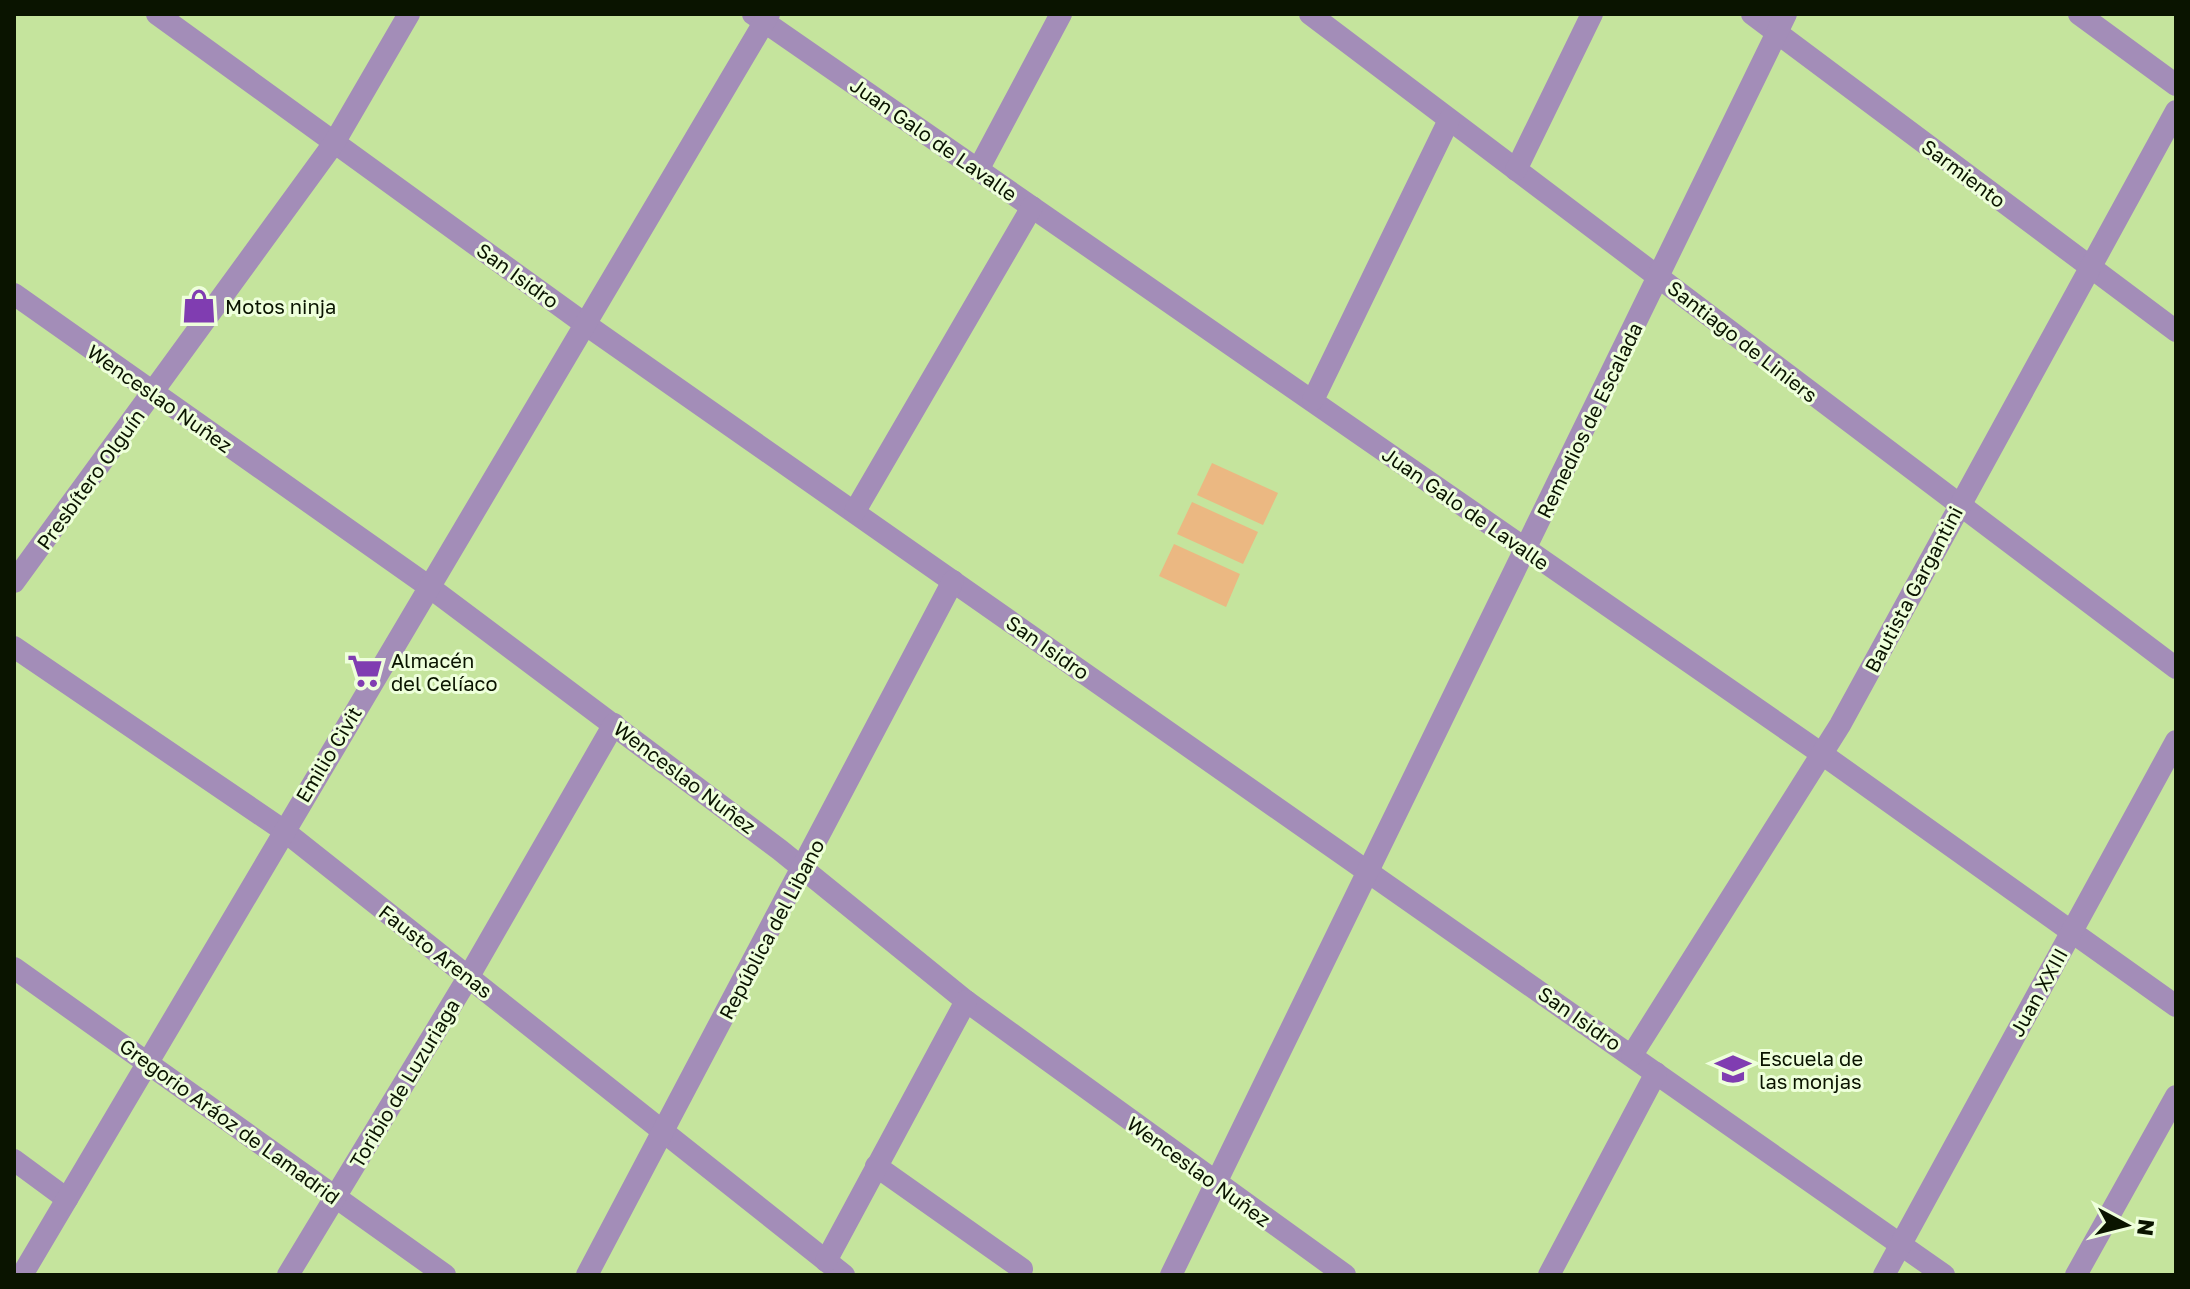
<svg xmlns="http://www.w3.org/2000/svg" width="2190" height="1289" font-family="'Golos Text',sans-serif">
	<rect width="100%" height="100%" fill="#c5e49d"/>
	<g fill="#ebb882">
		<polygon points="1212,463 1278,493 1263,525 1197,495"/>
		<polygon points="1192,502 1258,532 1243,564 1177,534"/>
		<polygon points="1174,544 1240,574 1226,607 1159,576"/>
	</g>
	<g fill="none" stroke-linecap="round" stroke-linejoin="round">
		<g stroke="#a38db8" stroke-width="22">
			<polyline points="157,14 585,324 1944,1275"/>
			<polyline points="753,14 1822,754 2176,1006"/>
			<polyline points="1310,14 2176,668"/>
			<polyline points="1752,14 2176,331"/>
			<polyline points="2079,14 2176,85"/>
			<polyline points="978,170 1061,14"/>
			<polyline points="1516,170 1592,14"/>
			<polyline points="14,294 428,586 780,850 966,1001 1345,1275"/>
			<polyline points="1313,400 1449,120"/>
			<polyline points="855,511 1032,207"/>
			<polyline points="14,582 334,143 409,14"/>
			<polyline points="14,647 283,830 844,1275"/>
			<polyline points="14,968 445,1275"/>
			<polyline points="1632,1055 1840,725 2176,111"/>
			<polyline points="14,1160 67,1199"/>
			<polyline points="876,1166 1022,1269"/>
			<polyline points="826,1261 966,1001"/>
			<polyline points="22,1275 769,14"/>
			<polyline points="288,1275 469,976 614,724"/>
			<polyline points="587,1275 953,581"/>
			<polyline points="1171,1275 1786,14"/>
			<polyline points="1549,1275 1656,1073"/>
			<polyline points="1884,1275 2176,741"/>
			<polyline points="2076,1275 2176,1096"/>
		</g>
	</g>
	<defs>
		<g id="shop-bare" transform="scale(2.76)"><path d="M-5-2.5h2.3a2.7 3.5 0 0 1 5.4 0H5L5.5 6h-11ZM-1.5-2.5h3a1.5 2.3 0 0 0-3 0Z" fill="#803db1" stroke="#eeffdb" stroke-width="2.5" paint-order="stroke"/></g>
		<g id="supermarket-bare" transform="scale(2.76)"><path d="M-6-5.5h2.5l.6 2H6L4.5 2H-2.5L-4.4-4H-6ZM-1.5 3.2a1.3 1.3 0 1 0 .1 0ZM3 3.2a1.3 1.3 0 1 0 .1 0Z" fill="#803db1" stroke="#eeffdb" stroke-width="2.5" paint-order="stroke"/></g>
		<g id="school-bare" transform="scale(2.76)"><path d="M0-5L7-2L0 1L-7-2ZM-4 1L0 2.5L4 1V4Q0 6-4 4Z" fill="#803db1" stroke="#eeffdb" stroke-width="2.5" paint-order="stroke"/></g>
	</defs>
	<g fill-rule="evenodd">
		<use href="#shop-bare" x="199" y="306"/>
		<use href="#supermarket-bare" x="365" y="671"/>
		<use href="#school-bare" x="1733" y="1069"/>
	</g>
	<g text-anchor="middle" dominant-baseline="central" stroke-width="6" stroke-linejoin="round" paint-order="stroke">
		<g font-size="20" fill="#0a1400" stroke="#eeffdb">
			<text transform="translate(934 139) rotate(35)">Juan Galo de Lavalle</text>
			<text transform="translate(1964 173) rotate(37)">Sarmiento</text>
			<text transform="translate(518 275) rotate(36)">San Isidro</text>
			<text transform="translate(1743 341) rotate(38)">Santiago de Liniers</text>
			<text transform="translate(160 398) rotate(35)">Wenceslao Nuñez</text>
			<text transform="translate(1589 420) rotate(-64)">Remedios de Escalada</text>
			<text transform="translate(90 479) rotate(-54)">Presbítero Olguín</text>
			<text transform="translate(1466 508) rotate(35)">Juan Galo de Lavalle</text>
			<text transform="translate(1913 589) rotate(-62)">Bautista Gargantini</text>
			<text transform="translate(1048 647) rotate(35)">San Isidro</text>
			<text transform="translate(328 754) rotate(-59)">Emilio Civit</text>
			<text transform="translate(685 777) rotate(37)">Wenceslao Nuñez</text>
			<text transform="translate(771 929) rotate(-62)">República del Libano</text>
			<text transform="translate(436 951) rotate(38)">Fausto Arenas</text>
			<text transform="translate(2038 992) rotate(-61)">Juan XXIII</text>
			<text transform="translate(1580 1018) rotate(35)">San Isidro</text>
			<text transform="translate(404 1083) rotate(-59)">Toribio de Luzuriaga</text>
			<text transform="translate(230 1121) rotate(36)">Gregorio Aráoz de Lamadrid</text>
			<text transform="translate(1199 1171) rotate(36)">Wenceslao Nuñez</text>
		</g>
		<g font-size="20" fill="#0a1400" stroke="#eeffdb" text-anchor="start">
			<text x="225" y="306">Motos ninja</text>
			<text x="391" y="660">Almacén<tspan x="391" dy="23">del Celíaco</tspan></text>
			<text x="1759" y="1058">Escuela de<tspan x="1759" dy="23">las monjas</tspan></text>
		</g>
	</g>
	<rect width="2190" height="1289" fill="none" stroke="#0a1400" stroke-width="32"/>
	<g transform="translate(2126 1225) rotate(97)" stroke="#eeffdb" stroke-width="6" paint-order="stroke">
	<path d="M0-6L14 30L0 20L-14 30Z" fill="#0a1400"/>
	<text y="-12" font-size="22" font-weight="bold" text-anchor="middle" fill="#0a1400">N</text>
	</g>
</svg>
